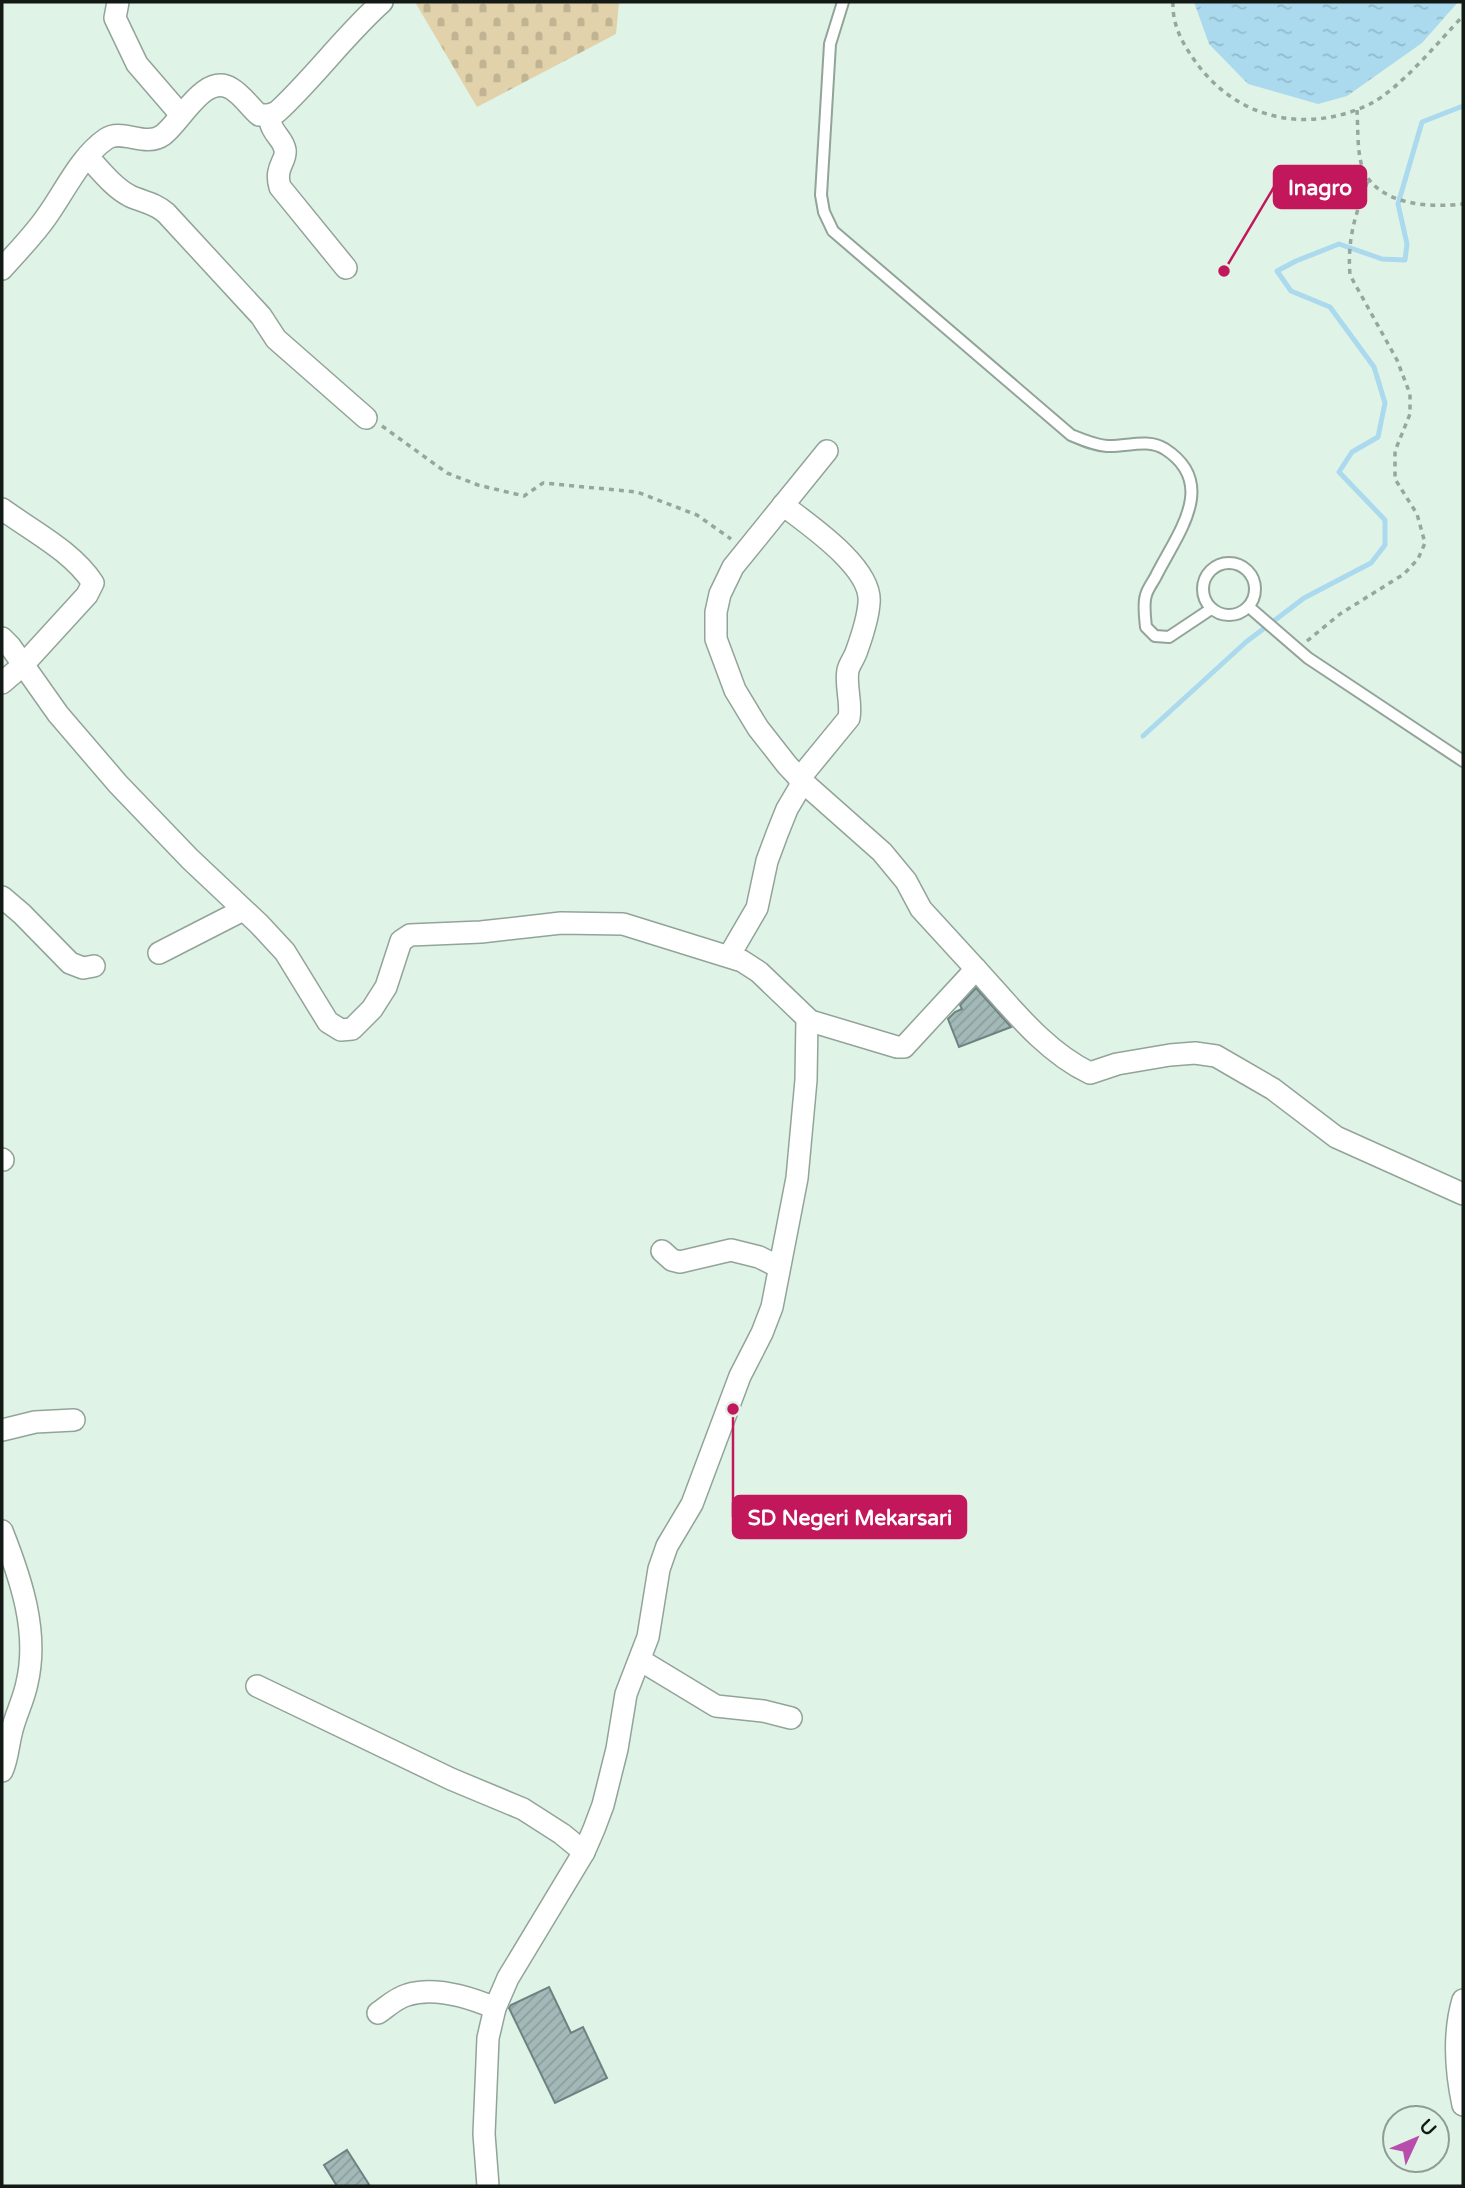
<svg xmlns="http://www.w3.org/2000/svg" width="1465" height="2188" font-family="'Varela Round',sans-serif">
	<defs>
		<pattern id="cemetery-stones" width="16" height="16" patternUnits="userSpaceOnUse" patternTransform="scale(1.75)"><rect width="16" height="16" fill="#e1d2ab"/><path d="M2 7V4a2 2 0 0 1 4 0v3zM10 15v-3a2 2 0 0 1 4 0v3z" fill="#c0b492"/></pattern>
		<pattern id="water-ripples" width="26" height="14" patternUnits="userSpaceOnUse" patternTransform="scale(1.75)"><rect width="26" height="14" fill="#abd9ee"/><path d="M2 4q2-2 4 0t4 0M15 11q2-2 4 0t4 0" fill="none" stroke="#92bacb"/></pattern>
		<pattern id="building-hatch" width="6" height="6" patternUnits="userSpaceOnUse" patternTransform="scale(1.75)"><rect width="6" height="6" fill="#a2b9b8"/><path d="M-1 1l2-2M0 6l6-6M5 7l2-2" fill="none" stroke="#8b9e9d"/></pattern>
	</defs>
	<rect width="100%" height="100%" fill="#e0f3e7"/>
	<polygon fill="url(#cemetery-stones)" points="415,2 619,2 616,34 477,107"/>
	<polygon fill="url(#water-ripples)" points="1194,2 1458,2 1422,43 1347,96 1318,104 1248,84 1209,44"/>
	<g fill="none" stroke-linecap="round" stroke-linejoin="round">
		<polyline stroke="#abd9ee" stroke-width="5" points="1143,736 1246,642 1304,598 1371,563 1385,545 1385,520 1339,472 1352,452 1378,437 1385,403 1374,367 1330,307 1291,291 1277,271 1296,261 1339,244 1382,259 1405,260 1407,244 1398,204 1422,122 1463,106"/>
	</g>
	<g fill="url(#building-hatch)" stroke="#6d8382" stroke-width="2">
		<polygon points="976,988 1011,1027 959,1047 948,1019 955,1012 962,1009 960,1005"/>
		<polygon points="549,1987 571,2033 583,2027 607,2078 555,2103 509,2008 511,2005"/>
		<polygon points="347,2150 370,2186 337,2186 324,2165"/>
	</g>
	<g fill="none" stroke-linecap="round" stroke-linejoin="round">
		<g stroke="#92a499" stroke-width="14">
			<g id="service">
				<path d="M843 2 830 44 821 195 824 212 833 231 1071 435C1083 440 1094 445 1107 446 1127 447 1147 438 1165 449 1219 484 1177 534 1156 576 1153 582 1148 588 1146 595 1143 604 1145 617 1146 627L1155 636 1169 637 1211 609"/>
				<circle cx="1229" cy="589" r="26"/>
				<polyline points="1249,607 1308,658 1463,761"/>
			</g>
		</g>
		<g stroke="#92a499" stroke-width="24">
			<g id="minor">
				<polyline points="118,2 115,18 137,64 181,115"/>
				<path d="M269 115C271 135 283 137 285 150 287 161 274 167 280 187L346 268"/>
				<path d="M88 157C100 170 114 188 130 196 143 202 155 203 166 213L261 316 276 339 366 418"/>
				<path d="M2 269C17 252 34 235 47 216 65 191 80 157 106 139 122 128 145 148 163 135 181 122 205 71 232 89 242 95 250 107 259 115H269L277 112C314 78 344 36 382 2"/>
				<polyline points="827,451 733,567 720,594 716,612 716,639 735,690 758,728 787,765 803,782 882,852 906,881 921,909 976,969"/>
				<path d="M783 505C809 525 873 568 869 603 868 619 862 636 857 650 855 657 850 663 848 670 845 686 852 702 849 718L799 779"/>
				<path d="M2 509C32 531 72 551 93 583L87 595 23 665 2 683"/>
				<polyline points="2,638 10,646 58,714 118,784 190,859 259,924 285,952 328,1022 341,1030 352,1029 372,1009 386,987 401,941 410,935 481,932 561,923 623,924 742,961 759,972 807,1018 806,1080 797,1178 772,1307 762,1333 740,1376 692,1504 667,1546 659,1569 648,1637 626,1694 617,1749 603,1805 594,1829 584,1852 508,1978 495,2008 488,2038 484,2134 488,2186"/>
				<polyline points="2,897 22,914 70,963 83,968 94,966"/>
				<polyline points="159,953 243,910"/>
				<polyline points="729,956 757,908 767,861 777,834 787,809 803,782"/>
				<path d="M807 1020 897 1047H904L976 969C1010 1006 1044 1051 1090 1073L1117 1064 1170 1055 1195 1053 1216 1056 1273 1089 1336 1137 1463 1194"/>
				<polyline points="2,1159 3,1160"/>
				<polyline points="662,1251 672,1260 680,1262 731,1250 759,1257 779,1267"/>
				<polyline points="2,1430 35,1422 74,1420"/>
				<path d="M2 1531C21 1579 39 1632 27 1683 24 1699 16 1714 12 1730 8 1744 8 1758 2 1771"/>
				<polyline points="640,1660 716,1706 763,1711 791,1718"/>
				<polyline points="257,1686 451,1779 523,1809 562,1834 584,1852"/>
				<path d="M1463 2000C1453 2034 1456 2072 1463 2105"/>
				<path d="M378 2013C387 2007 396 1998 407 1995 435 1986 469 1997 495 2008"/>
			</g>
		</g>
		<g stroke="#98a79e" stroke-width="3.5" stroke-dasharray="5 5" stroke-linecap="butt">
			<path d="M1173 2C1172 24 1182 43 1195 61 1236 119 1306 135 1370 104 1400 89 1439 41 1463 16"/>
			<path d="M1357 110C1358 126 1357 155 1363 169 1378 205 1429 208 1463 204"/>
			<polyline points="382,426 447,473 478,485 524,496 543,483 637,492 697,515 731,539"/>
			<path d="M1307 641 1340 614 1404 574 1418 559 1425 543 1417 514 1395 479V451L1410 414V394L1397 360 1350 275C1347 237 1356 214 1368 180"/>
		</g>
		<use href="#service" stroke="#fff" stroke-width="10"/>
		<use href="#minor" stroke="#fff" stroke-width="21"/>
	</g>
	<path fill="none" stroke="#c2185b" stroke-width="2.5" d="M1224 271L1274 187M733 1409L733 1517"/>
	<g fill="#c2185b" stroke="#e0f3e7" stroke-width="2.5">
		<circle cx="1224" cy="271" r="7"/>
		<circle cx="733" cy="1409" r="7"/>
	</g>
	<g fill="#c2185b" stroke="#c2185b" stroke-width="2.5">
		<rect x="1274" y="166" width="92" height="42" rx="7"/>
		<rect x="733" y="1496" width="233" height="42" rx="7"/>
	</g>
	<g font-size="21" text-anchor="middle" font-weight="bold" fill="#fff">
		<text x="1320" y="195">Inagro</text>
		<text x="850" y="1525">SD Negeri Mekarsari</text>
	</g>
	<rect width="1465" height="2188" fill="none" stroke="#131a16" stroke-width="7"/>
	<g transform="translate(1416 2139) rotate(46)"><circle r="33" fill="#e0f3e7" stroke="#8e9c93" stroke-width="2"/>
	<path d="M0-5L12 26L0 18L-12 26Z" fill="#b94dad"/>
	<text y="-10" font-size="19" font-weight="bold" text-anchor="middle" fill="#131a16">U</text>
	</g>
</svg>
